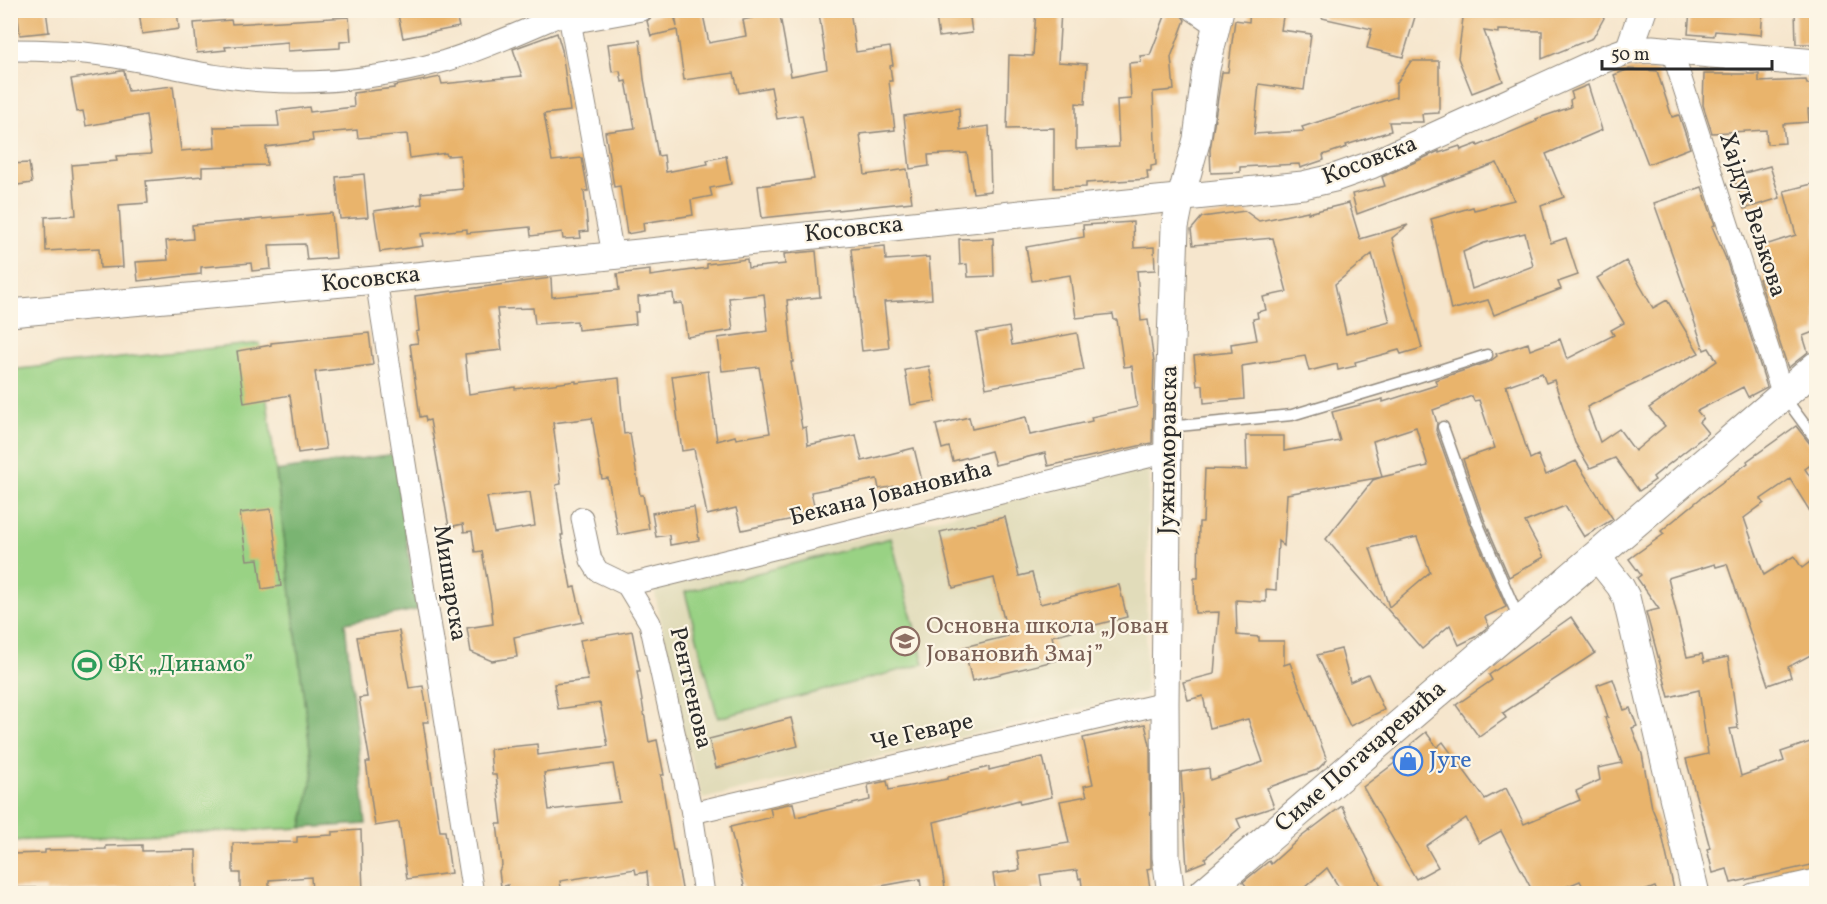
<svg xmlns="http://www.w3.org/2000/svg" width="1827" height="904" font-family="Vollkorn,serif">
	<rect width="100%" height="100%" fill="#fcf5e5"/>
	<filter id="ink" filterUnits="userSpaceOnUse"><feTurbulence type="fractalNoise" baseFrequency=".0167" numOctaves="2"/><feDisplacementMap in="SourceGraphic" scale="12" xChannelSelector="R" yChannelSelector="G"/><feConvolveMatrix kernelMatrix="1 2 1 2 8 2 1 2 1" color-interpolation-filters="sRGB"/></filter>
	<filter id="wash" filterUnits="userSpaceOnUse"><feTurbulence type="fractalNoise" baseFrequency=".008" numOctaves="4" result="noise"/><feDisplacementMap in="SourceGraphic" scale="24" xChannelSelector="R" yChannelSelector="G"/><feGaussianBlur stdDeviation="1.35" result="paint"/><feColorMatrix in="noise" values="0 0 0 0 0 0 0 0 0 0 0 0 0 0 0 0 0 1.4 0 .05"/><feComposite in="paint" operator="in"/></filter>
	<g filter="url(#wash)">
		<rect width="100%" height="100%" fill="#f6e6cd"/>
		<polygon fill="#e1dcba" points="1149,467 1145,693 703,799 684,736 654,588"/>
		<g fill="#99d284" stroke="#627e58" stroke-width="1.5">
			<polygon points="260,343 313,773 302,828 11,841 10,370"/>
			<polygon points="891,538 924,664 718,718 685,592"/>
		</g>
		<polygon fill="#7ab472" stroke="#52704e" stroke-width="1.5" points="394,454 417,610 345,623 366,824 302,828 313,773 276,471"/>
		<g id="blocks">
			<g fill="#e9b46c" fill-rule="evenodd">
				<polygon points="17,10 46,10 49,32 20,35"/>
				<polygon points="139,10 177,10 179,29 142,34"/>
				<polygon points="397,10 455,10 459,27 403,38"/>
				<polygon points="690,10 702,10 709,43 746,36 743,20 752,18 750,10 779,10 791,76 827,69 819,13 850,10 856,52 890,47 893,65 890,66 892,81 889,81 895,130 860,134 865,175 907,169 912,202 762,218 758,186 814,179 802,115 777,119 771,87 739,93 734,73 684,80 677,30 651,36 647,21 653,16 673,11 677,27 675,14"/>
				<polygon points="935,10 969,10 972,33 939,37"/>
				<polygon points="1036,10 1061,10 1058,62 1087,64 1085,104 1076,103 1076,149 1119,147 1117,100 1131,99 1129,63 1141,62 1140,56 1150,55 1167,11 1182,16 1185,20 1171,57 1174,90 1153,92 1156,165 1151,166 1151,171 1147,171 1148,179 1086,183 1086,187 1054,188 1054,128 1007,129 1009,55 1033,56"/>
				<polygon points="1250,10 1284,10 1281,30 1311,34 1304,90 1259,84 1254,134 1304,131 1302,127 1396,97 1396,84 1411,61 1439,61 1439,113 1422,114 1423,122 1389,122 1391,131 1346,145 1347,147 1323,155 1324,160 1300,168 1299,164 1240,167 1240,172 1211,173 1210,150 1222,72 1228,72 1235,20 1249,22"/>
				<polygon points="1323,10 1417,10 1403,57 1367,48 1372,29 1322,18"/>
				<polygon points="1464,10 1476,10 1480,13 1480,10 1606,10 1603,17 1604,18 1593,38 1542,59 1542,31 1498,30 1498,33 1484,31 1503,81 1472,93 1458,58"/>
				<polygon points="1690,10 1763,10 1761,35 1715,31 1714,36 1688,34"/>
				<polygon points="1795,10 1814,10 1814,17 1816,17 1816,44 1796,44"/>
				<polygon points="349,17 351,41 340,42 340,48 288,51 288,42 225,47 226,50 197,53 194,23 231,20 232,24"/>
				<polygon points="557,33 562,50 570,111 544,114 552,161 582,158 588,191 584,191 588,231 580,232 581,238 563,239 562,232 531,236 530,227 467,233 467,229 421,234 423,246 380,252 374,211 422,204 421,193 463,189 460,155 447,156 446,153 410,158 407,134 358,138 357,130 312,134 313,141 266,147 267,165 202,167 202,176 146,181 148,203 119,205 123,267 100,268 99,248 46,251 45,217 76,215 72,165 117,161 116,156 151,154 146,115 86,126 83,111 77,112 71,79 121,71 124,71 128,91 173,86 181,151 215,148 214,127 279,126 277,111 309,107 310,112 354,107 353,93 394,88 394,86 440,77 442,84 522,76 513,49"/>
				<polygon points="640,40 644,79 658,156 664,155 666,172 708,164 707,160 726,156 731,184 710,188 712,196 691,200 693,215 643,223 644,231 627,234 620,186 614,187 605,132 635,128 626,81 622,82 620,71 612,72 608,44"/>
				<polygon points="1629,69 1657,71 1672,117 1679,115 1690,148 1648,164 1614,75"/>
				<polygon points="1704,74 1759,74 1759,82 1806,80 1807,84 1816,84 1816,109 1808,109 1809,122 1783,124 1785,143 1767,144 1766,130 1712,133 1703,105"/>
				<path d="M1588 85 1602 130 1546 154 1564 197 1541 206 1551 243 1566 238 1578 275 1558 282 1561 289 1494 315 1488 300 1451 310 1431 219 1473 207 1474 210 1514 200 1497 163 1357 214 1352 194 1385 186 1382 177 1439 151V153L1460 146 1461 150 1477 144 1478 146 1537 121 1536 119 1571 107 1570 100 1573 98 1571 92ZM1525 233 1533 266 1472 289 1463 252 1484 243Z"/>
				<polygon points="959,108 960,130 989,126 991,191 973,193 967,153 928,155 929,166 910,169 904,116"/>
				<polygon points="29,163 32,183 10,186 10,164"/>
				<polygon points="1770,166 1780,198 1744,209 1734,176"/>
				<polygon points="364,174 368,217 340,219 336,177"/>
				<polygon points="1816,183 1816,331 1803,336 1808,352 1788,368 1759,279 1764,277 1756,248 1796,235 1784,191"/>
				<path d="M1702 187 1715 225 1712 226 1726 259 1767 387 1748 397 1743 387 1697 411 1703 418 1699 422 1708 433 1653 477 1655 480 1639 491 1615 458 1590 468 1575 443 1554 380 1546 383 1542 373 1506 386 1530 459 1538 455 1546 475 1576 461 1613 519 1584 537 1565 506 1525 522 1544 557 1509 577 1484 519 1463 459 1495 448 1479 400 1474 401 1472 396 1433 410 1437 423 1436 430 1470 525 1506 607 1485 617 1489 626 1475 637 1459 645 1450 625 1422 649 1326 539 1373 480 1382 477 1287 494 1284 546 1278 541 1276 590 1266 589V602L1236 600 1237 635 1259 637V641H1284V665L1290 663 1327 760 1317 770 1267 788 1274 807 1237 819 1241 828 1205 858 1206 861 1187 869 1181 772 1209 768 1210 780 1263 762 1248 719 1210 728 1203 696 1188 700 1183 682 1214 674 1219 612 1195 613 1194 578H1198L1199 522H1203L1205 469 1247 470 1246 436H1284V451L1340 441 1332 412 1383 399V402L1437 385 1435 380 1489 362 1497 356 1496 354 1528 343 1530 350 1560 339 1567 359 1614 335 1611 330 1624 323 1597 278 1626 261 1653 308 1667 300 1699 353 1587 407 1600 442 1619 429 1635 451 1665 426 1649 408 1717 361 1709 348 1704 350 1684 291 1685 290 1654 203ZM1416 427 1428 466 1382 477 1373 441ZM1417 537 1430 572 1389 607 1370 548Z"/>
				<path d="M1349 203 1360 239 1408 225 1392 238 1422 348 1401 354 1399 350 1355 362 1356 366 1338 370 1337 364 1309 371 1305 356 1242 366 1244 399 1204 403 1203 385 1197 386 1194 356 1232 352 1231 344 1257 340 1253 319 1258 318 1257 312 1266 310 1263 297 1287 292 1273 238 1193 245 1191 230 1202 217 1245 211 1259 221 1308 211V213ZM1372 254 1390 322 1346 334 1335 284Z"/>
				<polygon points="332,213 336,258 307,260 305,244 269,245 271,269 252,271 251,263 201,267 201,274 138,281 136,262 168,260 166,241 193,239 192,225"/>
				<polygon points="1133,222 1134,248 1154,247 1155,270 1137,271 1141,321 1148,320 1154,362 1152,443 1048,466 1045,453 995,465 991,451 953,461 949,447 942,449 936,425 969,417 972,429 1026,417 1030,435 1092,421 1091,417 1137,407 1132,366 1124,367 1117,320 1114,320 1113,314 1076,318 1070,275 1032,281 1026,247 1084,237 1083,225"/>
				<polygon points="993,238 994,276 968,277 967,264 960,265 959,239"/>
				<polygon points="885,246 886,260 929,257 932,299 884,302 889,348 862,351 851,249"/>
				<path d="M816 251 820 297 787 300 793 362H791L802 428 806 427 808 445 856 435 862 461 914 448 923 485 896 491 895 486 879 489 877 479 811 492 816 514 742 530 736 508 707 515 694 449 682 451 672 376 708 371 717 441 735 436 736 439 770 433 759 367 722 371 718 338 768 331 764 294 729 298 733 330 687 337 682 303 674 304 673 293 638 297 639 312H635L636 324 578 330 577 321 535 324 533 308 497 309 502 350 465 354 469 394 515 387V389L576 381V383L619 378 624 434 630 433 640 495H643L649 529 618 535 608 478 602 479 592 418 553 423 561 484 556 485 563 535H561L571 588 575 587 583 622 514 637 517 657 492 661 471 652 467 628 493 624 491 602 482 551 475 552 472 531 464 532 463 524 449 527 430 420 426 421 425 416 420 417 410 344 418 343 416 332 419 331 415 296 551 278 552 297 619 290 617 274 650 270V276L707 268V264L747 259 748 268 785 264 784 254ZM530 492 535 526 494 533 487 497Z"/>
				<polygon points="1009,327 1012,345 1077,333 1084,370 986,388 976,333"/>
				<polygon points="369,333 373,365 315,372 326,449 298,453 290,395 244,403 237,351 271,345 271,343"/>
				<polygon points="929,366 936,401 911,405 905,370"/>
				<polygon points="1796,426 1810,444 1816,447 1816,461 1805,469 1816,486 1816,521 1790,479 1761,499 1764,503 1744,518 1764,575 1794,556 1802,568 1810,562 1816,571 1816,652 1788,667 1791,677 1768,685 1727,564 1716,567 1715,564 1668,578 1687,657 1702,654 1704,662 1728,657 1738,728 1730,729 1741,776 1784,761 1781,752 1816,740 1816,864 1731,883 1727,869 1713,873 1707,849 1710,848 1686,759 1708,754 1699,690 1669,697 1646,612 1659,609 1637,578 1641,575 1629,559 1664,534 1661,531 1701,498 1748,463 1747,461"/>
				<polygon points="694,507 699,540 670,545 669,535 656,537 652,513"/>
				<polygon points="271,509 281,586 262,589 258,559 247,560 240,513"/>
				<polygon points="1005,517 1019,576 1032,573 1040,604 1119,585 1127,617 1052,636 1058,660 972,681 964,647 1008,636 994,578 953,588 940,532"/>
				<polygon points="1571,617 1595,653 1503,713 1506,718 1479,737 1456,705 1492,680 1489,675"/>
				<polygon points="399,631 409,688 423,686 429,722 423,722 440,831 445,831 451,873 407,879 399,822 375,826 366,762 370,762 359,698 367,697 357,637"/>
				<path d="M632 631 640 671H637L649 742 657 740 664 775H661L673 850H675L683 894H649L647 872 636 874 635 869 560 881 562 894H509L508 885 501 887 499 871 502 865 497 824H502L496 775H492L490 749 537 744 538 755 608 746 600 703 558 709 554 684 588 680 580 640ZM613 764 620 802 549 810 544 773Z"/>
				<polygon points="1341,649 1350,682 1368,674 1384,710 1350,726 1317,655"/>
				<polygon points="1613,679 1624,710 1630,708 1637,726 1632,728 1642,754 1652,808 1661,830 1675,894 1658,894 1655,887 1636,894 1587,894 1580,881 1549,894 1534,894 1501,831 1479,843 1466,818 1426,846 1438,867 1416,879 1363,787 1396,762 1393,759 1412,745 1411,744 1426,732 1437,747 1443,742 1485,799 1506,788 1524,824 1580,800 1576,791 1600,780 1598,768 1622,763 1605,718 1608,717 1597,685"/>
				<polygon points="791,718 798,746 716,768 709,739"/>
				<polygon points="1145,724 1150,745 1151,865 1151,868 1147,869 1151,894 1083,894 1081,878 1079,879 1077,870 1040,875 1042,888 1030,890 1031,894 996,894 993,874 1020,870 1017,851 1069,843 1060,801 1087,796 1084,786 1093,784 1083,738"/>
				<polygon points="1043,757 1052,797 1020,804 1019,800 934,822 946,894 922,894 920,879 838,894 746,894 730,827 772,817 770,808 793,803 796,817 870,800 868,785 887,781 889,790 948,779 948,777 989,767 989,770"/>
				<polygon points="1342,806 1385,894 1343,894 1327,868 1297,894 1252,894 1243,882 1269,861 1271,864 1301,837"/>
				<polygon points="361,830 363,894 335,894 335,891 312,892 311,877 269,880 269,891 240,892 240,873 233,873 233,843 297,842 297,837 332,835 332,832"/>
				<polygon points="142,845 142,851 196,850 197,894 169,894 168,887 46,892 46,888 10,888 10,854 45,853 45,850 106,849 106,846"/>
			</g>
		</g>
	</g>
	<g filter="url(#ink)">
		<use href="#blocks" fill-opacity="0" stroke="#90887c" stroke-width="1.5"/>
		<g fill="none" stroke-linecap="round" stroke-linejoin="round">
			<g stroke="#90887c" stroke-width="13">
				<g id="service">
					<polyline points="1785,398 1816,440"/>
					<polyline points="1168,427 1292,415 1415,378 1487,355"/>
					<polyline points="1443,427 1477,522 1519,619"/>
				</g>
			</g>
			<g stroke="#90887c" stroke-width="23">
				<g id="minor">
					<polyline points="568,10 613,255"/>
					<polyline points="1193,10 1216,26"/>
					<polyline points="570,23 642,10"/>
					<path d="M10 50C41 50 71 51 102 55 156 62 209 78 264 81 324 85 387 77 445 61 487 48 528 29 568 12"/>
					<polyline points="1672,51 1783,395"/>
					<polyline points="376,280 473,894"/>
					<polyline points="582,518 591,560 598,571 627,585 650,623 692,813 704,894"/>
					<polyline points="627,585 1168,452"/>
					<polyline points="692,813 1165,703"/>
					<polyline points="1753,894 1816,880"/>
				</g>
			</g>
			<g stroke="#90887c" stroke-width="29">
				<g id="tertiary">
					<polyline points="1629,50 1643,10"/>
					<polyline points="10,313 376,280 1303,185 1334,178 1371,165 1604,59 1629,50 1652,49 1816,63"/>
					<polyline points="1597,557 1620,586 1626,597 1696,894"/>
					<polyline points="1171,894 1166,857 1165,703 1168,427 1175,227 1181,197 1197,139 1206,69 1220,10"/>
				</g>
			</g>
			<g stroke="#90887c" stroke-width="32">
				<polyline id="secondary" points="1203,894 1816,367"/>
			</g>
			<use href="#service" stroke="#fff" stroke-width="10"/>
			<use href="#minor" stroke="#fff" stroke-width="21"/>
			<use href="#tertiary" stroke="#fff" stroke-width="27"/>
			<use href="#secondary" stroke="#fff" stroke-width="30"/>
		</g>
	</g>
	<defs>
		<g id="school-ring" transform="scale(1.5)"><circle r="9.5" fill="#fcf5e5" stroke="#8d6e63" stroke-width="1.5"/><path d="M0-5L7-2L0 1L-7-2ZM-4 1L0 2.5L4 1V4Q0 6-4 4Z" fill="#8d6e63"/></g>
		<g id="stadium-ring" transform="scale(1.5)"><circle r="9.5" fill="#fcf5e5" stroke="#2e9e5b" stroke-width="1.5"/><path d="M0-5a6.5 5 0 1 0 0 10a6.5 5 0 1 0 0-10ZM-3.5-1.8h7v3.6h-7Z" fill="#2e9e5b"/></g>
		<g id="shop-ring" transform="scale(1.5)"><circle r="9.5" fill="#fcf5e5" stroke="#3f7fe0" stroke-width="1.5"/><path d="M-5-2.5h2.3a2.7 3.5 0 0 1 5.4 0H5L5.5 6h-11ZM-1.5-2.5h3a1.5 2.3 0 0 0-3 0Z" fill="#3f7fe0"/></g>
	</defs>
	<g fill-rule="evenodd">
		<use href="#school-ring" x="905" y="641"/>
		<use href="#stadium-ring" x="87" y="665"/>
		<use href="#shop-ring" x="1408" y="761"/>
	</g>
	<g text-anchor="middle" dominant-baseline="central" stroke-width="4.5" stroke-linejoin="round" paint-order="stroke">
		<g font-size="24" fill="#2b2b2b" stroke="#fcf5e5">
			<text transform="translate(1370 161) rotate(-21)">Косовска</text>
			<text transform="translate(1752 215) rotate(72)">Хајдук Вељкова</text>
			<text transform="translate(854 230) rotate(-6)">Косовска</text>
			<text transform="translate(371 280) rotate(-6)">Косовска</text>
			<text transform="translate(1169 450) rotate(-89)">Јужноморавска</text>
			<text transform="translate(891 494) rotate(-14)">Бекана Јовановића</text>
			<text transform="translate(449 583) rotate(81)">Мишарска</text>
			<text transform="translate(690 688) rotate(77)">Рентгенова</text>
			<text transform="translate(922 733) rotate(-13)">Че Геваре</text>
			<text transform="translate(1361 757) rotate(-41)">Симе Погачаревића</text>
		</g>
		<g font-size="24" fill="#785e54" stroke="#fcf5e5" text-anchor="start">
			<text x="926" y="627">Основна школа „Јован<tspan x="926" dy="28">Јовановић Змај”</tspan></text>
		</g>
		<g font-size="24" fill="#27864d" stroke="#fcf5e5" text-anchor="start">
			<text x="108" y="665">ФК „Динамо”</text>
		</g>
		<g font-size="24" fill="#366cbe" stroke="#fcf5e5" text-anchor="start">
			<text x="1429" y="761">Југе</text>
		</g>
	</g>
	<rect width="1827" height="904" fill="none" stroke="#fcf5e5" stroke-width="36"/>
	<path d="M1602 60v9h170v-9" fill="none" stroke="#2b2b2b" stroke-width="3"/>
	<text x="1611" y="60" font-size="18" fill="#2b2b2b" stroke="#fcf5e5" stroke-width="4.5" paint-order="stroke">50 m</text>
</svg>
